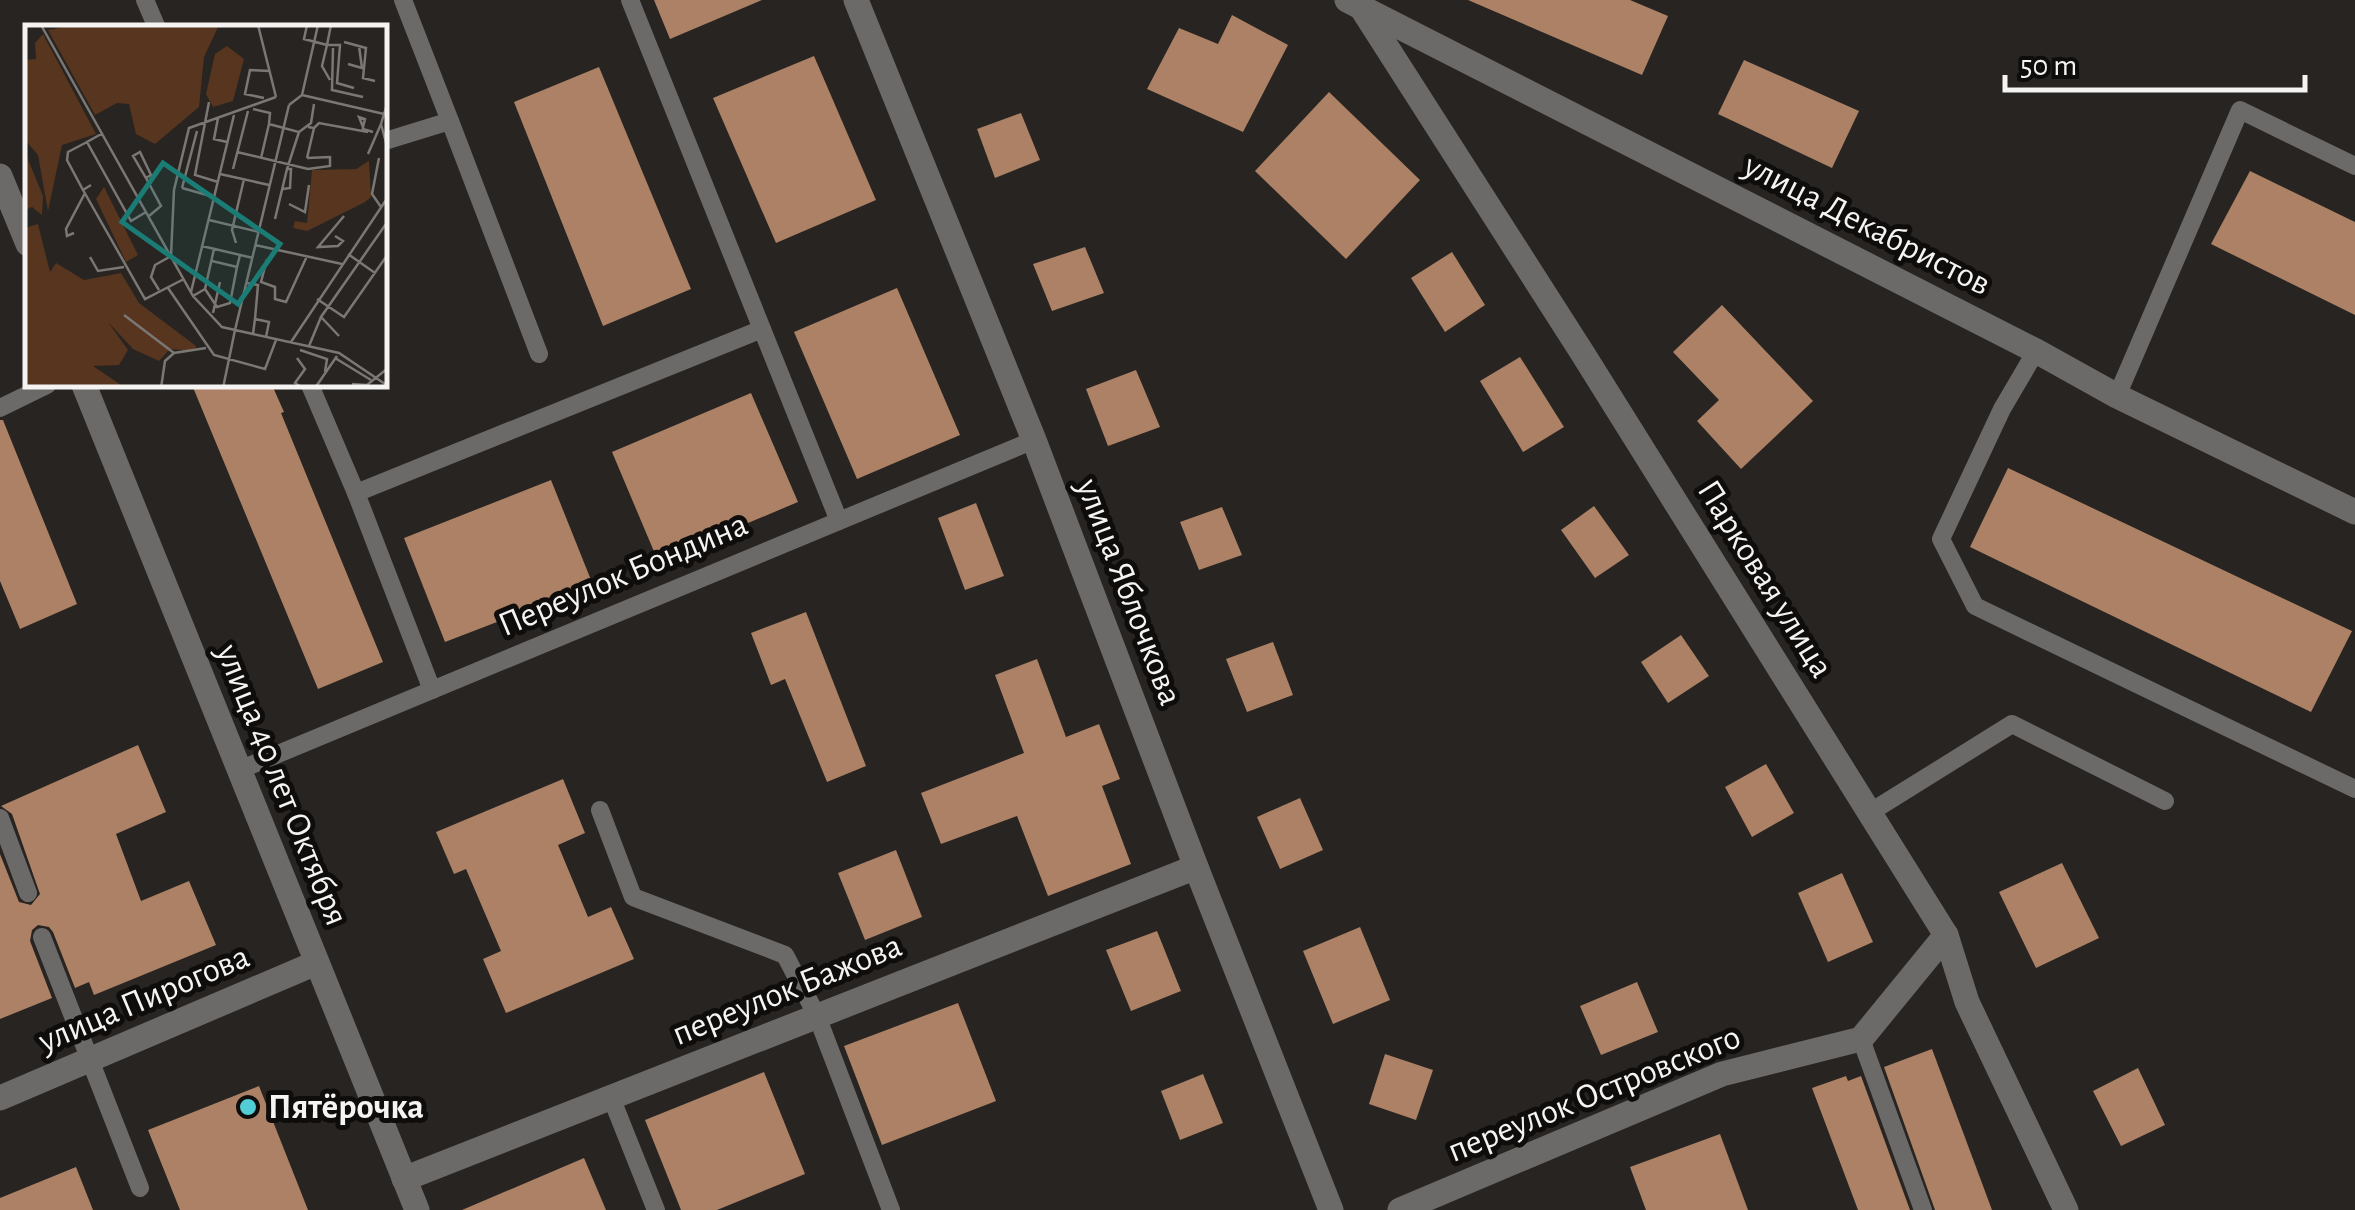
<svg xmlns="http://www.w3.org/2000/svg" width="2355" height="1210" font-family="'Alegreya Sans',sans-serif">
	<rect width="100%" height="100%" fill="#272421"/>
	<g fill="#ac8165">
		<polygon points="654,0 762,0 670,39"/>
		<polygon points="1468,0 1630,0 1668,16 1642,75"/>
		<polygon points="1232,15 1288,45 1243,132 1147,89 1179,28 1218,44"/>
		<polygon points="814,56 876,200 776,243 713,98"/>
		<polygon points="1744,60 1859,111 1832,168 1718,114"/>
		<polygon points="599,67 691,289 603,326 514,102"/>
		<polygon points="1329,92 1420,180 1346,259 1255,171"/>
		<polygon points="1021,113 1040,160 995,178 977,129"/>
		<polygon points="2250,171 2355,222 2355,315 2211,244"/>
		<polygon points="1085,247 1104,293 1052,311 1033,264"/>
		<polygon points="1452,252 1485,305 1445,332 1411,278"/>
		<polygon points="897,288 960,435 857,479 794,332"/>
		<polygon points="1722,305 1813,401 1741,469 1697,421 1719,400 1673,352"/>
		<polygon points="1520,357 1564,427 1523,452 1480,381"/>
		<polygon points="1136,370 1160,427 1108,446 1086,389"/>
		<polygon points="192,385 272,385 284,412 281,413 383,662 318,689"/>
		<polygon points="751,393 798,502 658,561 612,452"/>
		<polygon points="0,420 3,420 77,604 20,629 0,581"/>
		<polygon points="2008,468 2352,631 2311,712 1970,547"/>
		<polygon points="551,480 593,585 445,642 404,538"/>
		<polygon points="976,503 1004,576 965,590 938,518"/>
		<polygon points="1594,506 1629,555 1595,578 1561,530"/>
		<polygon points="1222,507 1242,555 1199,570 1180,522"/>
		<polygon points="806,612 866,766 827,782 785,679 771,685 751,633"/>
		<polygon points="1681,635 1709,676 1668,703 1641,662"/>
		<polygon points="1273,642 1293,695 1247,712 1226,659"/>
		<polygon points="1037,659 1066,737 1099,724 1120,779 1102,786 1131,864 1048,896 1017,816 941,844 921,793 1024,753 995,675"/>
		<polygon points="138,745 166,812 116,834 141,901 189,881 216,945 94,995 89,982 75,988 53,932 49,927 38,925 32,930 30,941 52,998 0,1019 0,854 19,902 31,905 40,894 12,814 1,806"/>
		<polygon points="1766,764 1794,813 1752,837 1725,787"/>
		<polygon points="563,779 585,833 558,845 588,917 611,907 634,959 506,1013 483,959 501,951 466,869 454,874 436,832"/>
		<polygon points="1300,798 1323,850 1280,869 1257,817"/>
		<polygon points="896,850 922,917 865,940 838,873"/>
		<polygon points="2062,863 2099,938 2036,968 1999,892"/>
		<polygon points="1842,873 1873,942 1828,962 1798,893"/>
		<polygon points="1360,927 1390,1000 1333,1024 1303,951"/>
		<polygon points="1157,931 1181,991 1131,1011 1106,950"/>
		<polygon points="1637,982 1658,1032 1601,1055 1580,1006"/>
		<polygon points="958,1003 996,1101 882,1145 844,1046"/>
		<polygon points="1932,1049 1992,1210 1935,1210 1884,1067"/>
		<polygon points="1385,1054 1433,1070 1416,1120 1369,1104"/>
		<polygon points="2138,1068 2165,1125 2121,1146 2093,1091"/>
		<polygon points="764,1072 805,1174 717,1210 681,1210 645,1120"/>
		<polygon points="1203,1074 1223,1123 1180,1140 1161,1091"/>
		<polygon points="1846,1076 1848,1081 1861,1076 1910,1210 1858,1210 1812,1088"/>
		<polygon points="259,1086 308,1210 180,1210 148,1130"/>
		<polygon points="1720,1134 1748,1210 1646,1210 1630,1167"/>
		<polygon points="584,1158 606,1210 462,1210"/>
		<polygon points="76,1167 93,1210 0,1210 0,1198"/>
	</g>
	<g fill="none" stroke-linecap="round" stroke-linejoin="round">
		<g stroke="#6c6a69" stroke-width="18">
			<polyline points="145,0 157,28"/>
			<polyline points="403,0 450,121"/>
			<polyline points="630,0 839,521"/>
			<polyline points="385,141 450,121 539,354"/>
			<polyline points="2036,351 2002,409 1941,539 1975,606 2355,789"/>
			<polyline points="310,385 356,493"/>
			<polyline points="2117,396 2240,110 2355,166"/>
			<polyline points="0,408 47,385"/>
			<polyline points="432,690 356,493 762,329"/>
			<polyline points="237,771 1034,440"/>
			<polyline points="600,810 633,897 785,955 817,1016 891,1210"/>
			<polyline points="1869,813 2012,724 2165,801"/>
			<polyline points="0,818 28,893"/>
			<polyline points="42,937 140,1188"/>
			<polyline points="1861,1039 1923,1210"/>
			<polyline points="611,1097 656,1210"/>
		</g>
		<g stroke="#6c6a69" stroke-width="25">
			<polyline points="856,0 1034,440 1196,867 1331,1210"/>
			<polyline points="1361,7 1583,354 1946,935 1967,1002 2066,1210"/>
			<polyline points="0,1098 316,963"/>
			<polyline points="404,1179 1196,867"/>
			<polyline points="1400,1210 1722,1074 1861,1039 1946,935"/>
		</g>
		<g stroke="#6c6a69" stroke-width="25">
			<polyline points="1347,0 2036,351 2117,396 2355,512"/>
			<polyline points="0,176 28,244"/>
			<polyline points="84,385 417,1210"/>
		</g>
	</g>
	<circle fill="#52ccd5" stroke="#0f0d0c" stroke-width="4" cx="248" cy="1107" r="10"/>
	<g text-anchor="middle" dominant-baseline="central" stroke-width="10" stroke-linejoin="round" paint-order="stroke">
		<g font-size="35" fill="#f6f4f3" stroke="#0f0d0c">
			<text transform="translate(1867 225) rotate(27)">улица Декабристов</text>
			<text transform="translate(623 575) rotate(-23)">Переулок Бондина</text>
			<text transform="translate(1765 579) rotate(58)">Парковая улица</text>
			<text transform="translate(1129 592) rotate(69)">улица Яблочкова</text>
			<text transform="translate(282 785) rotate(68)">улица 40 лет Октября</text>
			<text transform="translate(787 990) rotate(-22)">переулок Бажова</text>
			<text transform="translate(144 999) rotate(-23)">улица Пирогова</text>
			<text transform="translate(1594 1094) rotate(-22)">переулок Островского</text>
		</g>
		<g font-size="35" font-weight="bold" fill="#f6f4f3" stroke="#0f0d0c" text-anchor="start">
			<text x="268" y="1107">Пятёрочка</text>
		</g>
	</g>
	<g transform="translate(25 25)">
		<rect width="362" height="362" fill="#272421"/>
		<path d="M48 0H194L179 32 174 82 130 119 111 109 104 79 92 78 70 90 23 5ZM18 9 71 109 37 120 23 186 13 130 0 115V35L11 34 10 18ZM202 21 219 34 208 76 188 82 181 69 190 29ZM0 127 18 171 17 190 7 182 0 185ZM344 136 346 172 340 177 282 206 268 203 270 196 282 198 287 145 331 144ZM79 162 113 230 101 237 71 174ZM13 199 25 247 31 238 59 255 96 248 114 278 171 321 169 326 145 324 134 336 108 324 83 297 103 325 94 340 68 341 99 362H0V203Z" fill="#57351e"/>
		<path fill="none" stroke="#7a7775" stroke-width="2.5" d="M16 0 168 271 197 302 210 305 264 80M233 0 251 72M282 0 279 14 302 20 297 41 305 55M306 0 302 20H315L312 58 329 63M319 17 341 23 338 53 350 56M308 23 307 65 338 72M323 39 337 43 334 21M277 70 359 89M239 73 220 69 225 45 245 46M363 76 356 99 363 125M184 77 170 150 193 157M264 80 277 70 293 0M228 84 245 88 244 99 274 107 262 144M193 93 189 114 202 117M338 102 334 92 340 94 338 102V104L348 107M289 103 294 98 343 107M274 107 286 98 289 79M78 108 62 117 106 196 121 187M62 117 43 127 42 135 58 165 66 160M212 127 283 144 305 141V132L282 133M343 129 356 99M236 133 244 99M282 133 289 103 283 102M354 133 347 169 356 182M208 144 223 86M195 149 244 160M121 153 126 150 115 127 108 131 121 153 136 181 124 191M157 163 172 106M157 163 189 172M58 165 120 274 159 254M264 179 280 187 284 160M250 194 262 144H266L265 163 258 164M184 195 234 207M49 208 42 211 41 204 60 168M310 211 318 216 313 221 293 222 319 191M211 218 207 205 219 154M230 220 317 239M177 221 228 233M323 229 350 248M65 232 73 246 99 242M242 234 236 257 250 262V274L261 277 282 231M187 236 212 242 215 230M222 258 233 260 230 294M143 263 189 330 240 344 251 315M180 264 192 282 205 278 212 242M134 265 126 252 130 240 146 231 149 165 164 103 251 72M166 267 209 90M168 271 180 264 189 224M292 274 319 292 363 229M188 288 195 257M99 290 149 328M228 309 230 294 244 297 241 312M314 311 296 292 363 196M266 317 363 172M284 321 296 292M275 325 302 334 300 347M272 333 280 344 270 358 278 363M310 333 346 355M327 359 342 360 363 343M136 363 140 336 149 328 181 323M198 363 210 305 314 328 363 361M290 363 312 331"/>
		<path fill="#1b7c75" fill-opacity="0.15" stroke="#1b7c75" stroke-width="5" d="M138 138 255 219 213 279 97 197Z"/>
		<rect width="362" height="362" fill="none" stroke="#f6f4f3" stroke-width="5"/>
	</g>
	<path d="M2005 75v15h300v-15" fill="none" stroke="#f6f4f3" stroke-width="5"/>
	<text x="2020" y="75" font-size="30" fill="#f6f4f3" stroke="#0f0d0c" stroke-width="8" paint-order="stroke">50 m</text>
</svg>
